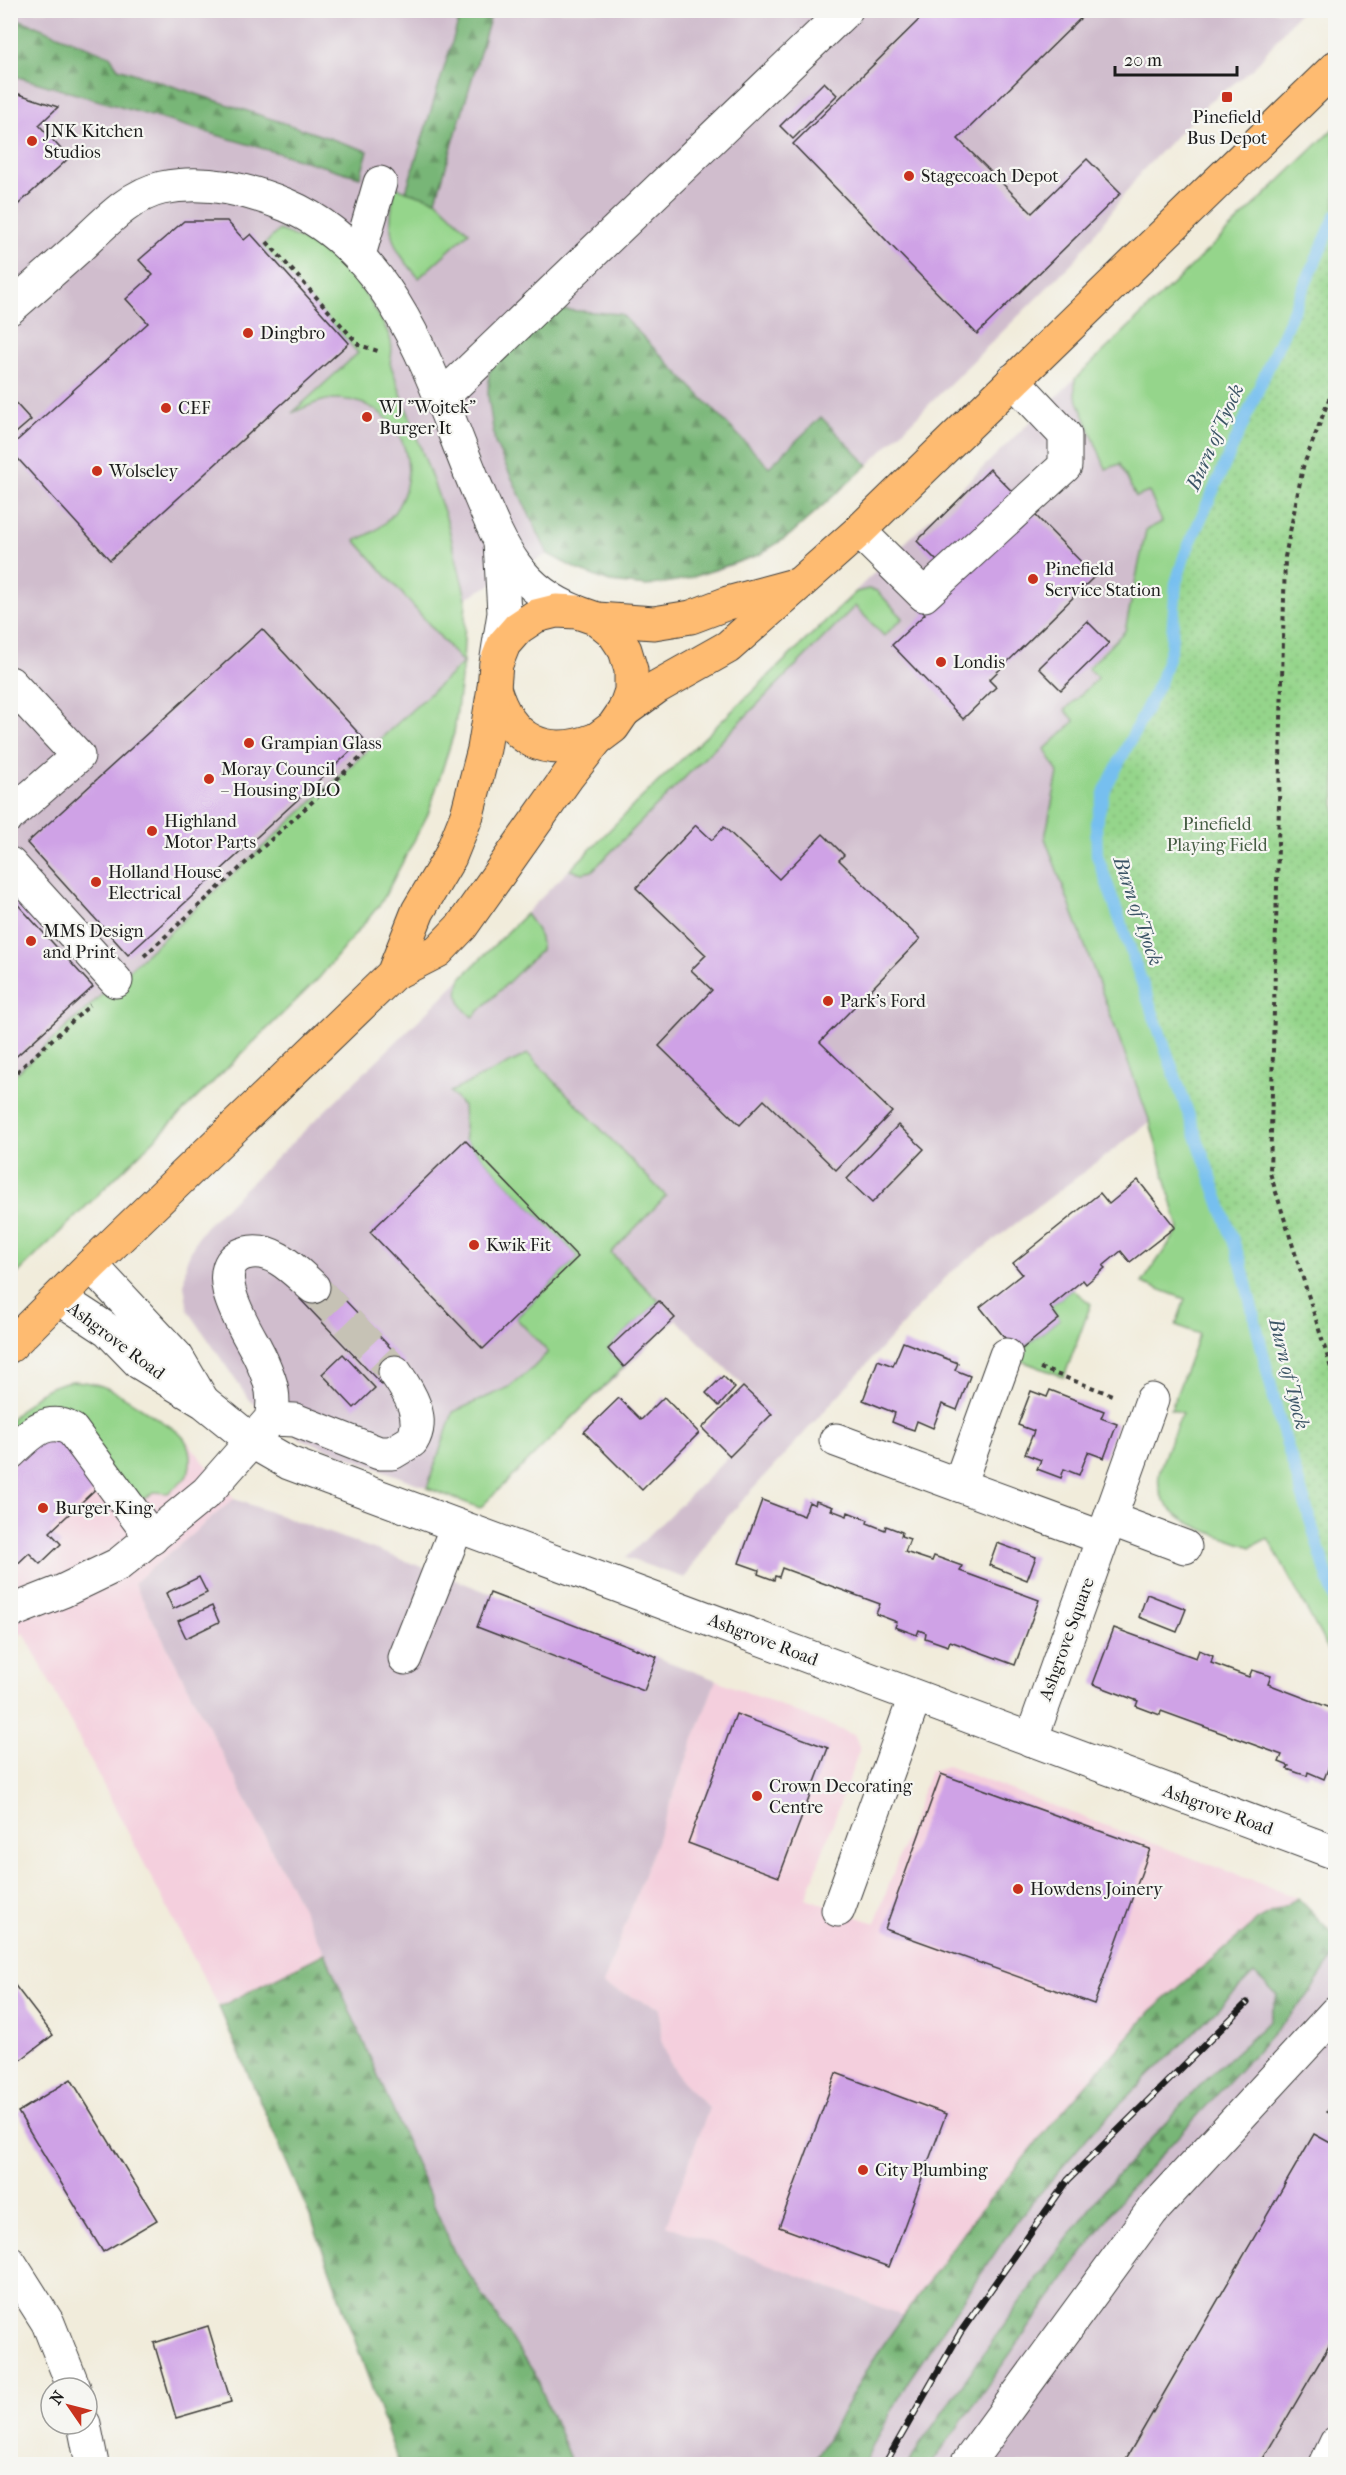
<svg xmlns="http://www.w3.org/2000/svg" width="1346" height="2475" font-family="'IM FELL French Canon',serif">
	<defs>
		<pattern id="forest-firs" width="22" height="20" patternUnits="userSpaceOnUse" patternTransform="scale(1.5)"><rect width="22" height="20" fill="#78b677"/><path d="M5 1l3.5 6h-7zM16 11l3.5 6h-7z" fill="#629361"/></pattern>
		<pattern id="park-dots" width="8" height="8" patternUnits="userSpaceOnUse" patternTransform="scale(1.5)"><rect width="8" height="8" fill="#95d58b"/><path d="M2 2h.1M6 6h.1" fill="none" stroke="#80b677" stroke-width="1.8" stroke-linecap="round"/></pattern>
	</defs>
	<rect width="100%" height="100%" fill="#f6f6f2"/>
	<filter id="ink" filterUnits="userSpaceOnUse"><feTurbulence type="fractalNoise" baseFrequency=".0167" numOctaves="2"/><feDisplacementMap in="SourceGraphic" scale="12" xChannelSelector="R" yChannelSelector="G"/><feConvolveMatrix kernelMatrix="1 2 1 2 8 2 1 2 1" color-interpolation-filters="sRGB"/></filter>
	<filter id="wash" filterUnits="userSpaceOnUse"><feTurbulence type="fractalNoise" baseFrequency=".008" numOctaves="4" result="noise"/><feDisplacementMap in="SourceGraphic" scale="24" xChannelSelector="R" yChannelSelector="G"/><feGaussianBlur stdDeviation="1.35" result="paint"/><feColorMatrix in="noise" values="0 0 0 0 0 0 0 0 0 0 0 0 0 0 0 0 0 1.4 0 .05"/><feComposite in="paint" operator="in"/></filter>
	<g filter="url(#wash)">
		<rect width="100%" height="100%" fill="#f1ecdb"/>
		<g fill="#f4cfdd">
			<polygon points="73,1381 96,1383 112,1389 182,1435 234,1499 134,1583 325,1953 219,2007 24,1633 11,1639 11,1419 39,1392 50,1386"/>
			<polygon points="716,1680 854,1735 860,1748 806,1898 838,1910 875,1923 930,1771 947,1766 1298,1898 1258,1920 971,2222 904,2316 665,2225 709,2108 682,2081 669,2061 661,2039 660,2008 603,1985"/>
		</g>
		<g fill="#d0bdcd">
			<polygon points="10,11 1300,11 1253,69 1208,103 1142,171 1075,260 868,465 790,535 759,555 725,568 687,579 647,586 610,582 578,570 548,554 466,598 463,662 11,1078"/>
			<polygon points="1093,361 1162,522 1146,530 1125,631 1088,668 1098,678 1065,710 1075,721 1045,749 1058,773 1045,838 1150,1122 949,1274 713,1533 685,1578 626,1558 772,1414 676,1319 480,1508 299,1438 271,1419 249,1400 188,1310 184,1285 186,1262 197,1238 207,1225 432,1007 633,806"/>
			<polygon points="234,1499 393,1556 716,1680 603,1985 660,2008 661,2039 669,2061 682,2081 709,2108 666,2225 904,2316 971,2222 1052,2124 1151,2011 1258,1920 1298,1898 1335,1936 1335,2464 572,2464 535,2374 454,2252 325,1953 134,1583"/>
		</g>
		<g fill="#95d58b" stroke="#587854" stroke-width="1.5">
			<path d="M1335 127V215L1176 583 1171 648 1161 680 1105 790 1096 824 1097 856 1241 1263 1279 1419 1335 1604V1662L1268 1538 1251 1547C1219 1535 1152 1520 1159 1475 1162 1456 1175 1432 1182 1413L1171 1409 1199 1334 1176 1325 1185 1299 1142 1283 1179 1229 1150 1122 1045 838 1058 773 1045 749 1075 721 1065 710 1098 678 1088 668 1125 631 1146 530 1162 522 1149 492 1136 497 1120 464 1106 469 1075 394V379Z"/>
			<path d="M395 187 436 200 469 232 419 278C388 243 387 233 395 187Z"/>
			<path d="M279 230C324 246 356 274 379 316 389 333 395 343 390 363L446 517 466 598 463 663 454 733 428 814 381 903 319 978 11 1280V1078L463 663 355 540C435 514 420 400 336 399 321 399 306 407 292 413L358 353 262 247Z"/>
			<polygon points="868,589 877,591 903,618 884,636 855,606 592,871 583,873 570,870 633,806 856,592"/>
			<path d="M526 914C535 926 542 935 541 950L473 1017C459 1008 455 994 461 978Z"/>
			<polygon points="528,1054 666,1196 611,1253 659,1301 608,1349 624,1367 480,1508 427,1488 453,1412 509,1387 534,1367 548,1352 516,1318 578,1257 465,1140 463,1106 450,1092"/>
			<polygon points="1072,1289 1091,1304 1064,1377 1014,1358 1017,1353 1059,1319 1050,1307"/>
			<path d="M73 1381C106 1382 123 1396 149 1413 159 1420 171 1426 180 1434 192 1444 194 1470 183 1481 178 1485 173 1489 168 1493L154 1492 144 1499 11 1442V1419C32 1399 43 1385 73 1381Z"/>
		</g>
		<g fill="url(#forest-firs)" stroke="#4a694a" stroke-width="1.5">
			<polygon points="462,10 492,12 436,200 406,191"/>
			<polygon points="18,19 110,56 118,68 368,151 360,177 11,75 11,22"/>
			<polygon points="565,310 621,314 769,467 821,417 868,465 790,535 759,555 687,579 647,586 610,582 578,570 548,554 495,443 488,396 489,371 549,312"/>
			<polygon points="1298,1898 1335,1936 1335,1954 1307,1997 1125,2194 931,2464 909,2464 919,2446 1022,2299 1103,2191 1204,2081 1270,2021 1277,1995 1254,1973 1093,2131 1018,2219 907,2383 863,2464 813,2464 868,2367 902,2318 971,2222 1052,2124 1151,2011 1258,1920"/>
			<polygon points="325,1953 454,2252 535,2374 572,2464 399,2464 313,2223 219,2007"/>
		</g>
		<polygon fill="url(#park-dots)" stroke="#587854" stroke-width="1.5" points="1335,215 1335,1604 1279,1419 1241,1263 1097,855 1096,823 1105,790 1161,680 1171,648 1176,583 1185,554"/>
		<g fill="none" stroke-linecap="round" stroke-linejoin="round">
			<polyline stroke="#76bfef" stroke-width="12" points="1336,215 1185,554 1176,583 1171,648 1161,680 1105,790 1096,823 1097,855 1241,1263 1279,1419 1336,1604"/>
		</g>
		<g id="blocks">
			<g fill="#cfa2e6">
				<polygon points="929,10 1089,10 958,139 1032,213 1087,159 1121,193 977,334 793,144"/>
				<polygon points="824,82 837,95 793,139 780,126"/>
				<polygon points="10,91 58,107 39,125 69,158 10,212"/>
				<polygon points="184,221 227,221 244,240 251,234 349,343 110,560 10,450 10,447 148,323 126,299 153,275 139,260"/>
				<polygon points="10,397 31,420 10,438"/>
				<polygon points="990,469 1095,576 989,680 996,687 963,719 892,645 925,614 921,610 954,578 917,541"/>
				<polygon points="1087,621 1109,643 1061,690 1039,668"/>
				<polygon points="262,629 364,739 128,955 27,843"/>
				<polygon points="696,825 712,840 724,827 779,879 823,834 844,855 839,860 920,939 820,1042 892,1112 836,1170 764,1100 740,1125 659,1046 712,990 691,970 706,955 636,888"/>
				<polygon points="10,896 93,987 10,1062"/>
				<polygon points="898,1125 924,1149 872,1203 847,1179"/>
				<polygon points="465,1140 578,1257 483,1349 370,1232"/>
				<polygon points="1138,1180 1175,1227 1130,1262 1121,1251 1103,1266 1105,1268 1086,1284 1083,1280 1050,1307 1059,1319 1017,1353 980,1307 1022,1274 1013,1263 1100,1193 1109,1204"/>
				<polygon points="323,1277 405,1363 382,1385 300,1299"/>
				<polygon points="659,1301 675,1318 624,1367 608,1349"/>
				<polygon points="903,1342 958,1363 955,1370 970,1376 957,1410 942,1404 933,1428 917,1421 914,1430 902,1426 892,1422 895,1413 863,1400 878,1360 893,1366"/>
				<polygon points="343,1354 375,1388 354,1408 322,1374"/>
				<polygon points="723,1376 735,1388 719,1406 706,1393"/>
				<polygon points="743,1387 772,1414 730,1456 702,1428"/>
				<polygon points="1050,1390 1104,1411 1101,1418 1117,1424 1104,1458 1088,1452 1079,1475 1064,1469 1061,1478 1037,1469 1041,1460 1025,1454 1034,1431 1018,1425 1031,1391 1047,1397"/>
				<polygon points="664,1397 699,1433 642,1490 584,1432 619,1398 641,1420"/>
				<polygon points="51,1430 102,1483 50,1532 61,1544 40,1564 29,1553 10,1571 10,1468"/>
				<polygon points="762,1500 804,1516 809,1502 815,1505 816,1501 833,1507 831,1510 847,1516 848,1512 868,1520 867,1523 885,1530 886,1526 902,1532 901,1536 910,1539 905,1552 932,1561 934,1556 962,1566 960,1571 1039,1600 1015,1665 950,1641 948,1646 925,1638 926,1633 919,1630 917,1635 895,1627 897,1622 876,1614 880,1604 782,1568 779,1577 775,1576 774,1580 758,1574 759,1570 739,1563"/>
				<polygon points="997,1543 1036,1557 1027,1580 989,1565"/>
				<polygon points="199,1577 207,1593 173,1609 166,1593"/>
				<polygon points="490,1593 657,1657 644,1691 477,1627"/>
				<polygon points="1147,1594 1186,1609 1177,1632 1139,1617"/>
				<polygon points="212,1606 219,1622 186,1638 178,1621"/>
				<polygon points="1114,1628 1196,1658 1199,1650 1213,1656 1211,1663 1249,1677 1252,1670 1271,1676 1268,1684 1336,1710 1336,1748 1324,1779 1308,1772 1307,1776 1287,1769 1289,1766 1279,1762 1282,1755 1161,1711 1160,1715 1136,1706 1138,1701 1093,1684"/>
				<polygon points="736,1714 828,1748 779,1877 688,1843"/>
				<polygon points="941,1774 1150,1849 1094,2004 885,1929"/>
				<polygon points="10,1979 53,2035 10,2068"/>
				<polygon points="836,2073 946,2114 889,2267 779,2227"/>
				<polygon points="71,2079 157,2220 103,2252 18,2112"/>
				<polygon points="1336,2096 1336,2117 1327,2112"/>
				<polygon points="1314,2134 1336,2146 1336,2334 1260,2464 1123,2464"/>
				<polygon points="208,2326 231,2402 176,2418 154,2343"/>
			</g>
		</g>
	</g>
	<g filter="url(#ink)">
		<use href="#blocks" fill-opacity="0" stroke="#3c3b39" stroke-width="1.5"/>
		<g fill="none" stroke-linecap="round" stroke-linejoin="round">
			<polyline stroke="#c6c2b5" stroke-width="33" stroke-dasharray="33 16" stroke-linecap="butt" points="313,1287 395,1372"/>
			<g stroke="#3c3b39" stroke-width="35">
				<g id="minor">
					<polyline points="359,255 380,183"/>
					<path d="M10 308C33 288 56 268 78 248 102 226 129 195 162 188 204 179 247 189 286 205 397 252 432 380 474 482 499 540 514 588 577 612"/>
					<polyline points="440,399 846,10"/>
					<polyline points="859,531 924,595 1065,466 1065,435 1013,380"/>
					<polyline points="496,664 504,613 500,542"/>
					<polyline points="10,683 78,756 10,815"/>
					<polyline points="10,864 116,981"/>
					<polyline points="91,1265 177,1357 201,1398"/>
					<polyline points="59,1298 108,1330 140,1363 204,1402 256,1444 289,1463 1336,1853"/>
					<path d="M271 1419 295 1420 379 1453H392L412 1441C426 1418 409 1392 395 1372"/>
					<polyline points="836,1440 1103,1538"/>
					<path d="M10 1453C28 1436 47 1414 72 1430L152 1538"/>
					<polyline points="959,1485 1006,1355"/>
					<polyline points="1110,1519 1185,1547"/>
					<path d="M10 1612 63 1591 119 1564 207 1492 271 1419C274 1405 274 1393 269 1379 265 1368 261 1358 256 1349 245 1328 204 1265 246 1253 273 1246 295 1271 313 1287"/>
					<polyline points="405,1658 457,1526"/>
					<polyline points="1031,1740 1152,1400"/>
					<polyline points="838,1910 915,1697"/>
					<polyline points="10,2263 48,2323 74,2388"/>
					<polyline points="84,2424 92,2464"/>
					<polyline points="967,2464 1152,2211 1336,2012"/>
					<polyline points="1326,2464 1336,2443"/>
				</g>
			</g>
			<g stroke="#3c3b39" stroke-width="35">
				<g id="highway">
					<polyline points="597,619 654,623 691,617 728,603 791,586"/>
					<path d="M494 688C510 741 545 759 597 739"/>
					<polyline points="624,711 657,687 728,647 859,531 1336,67"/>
					<polyline points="10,1346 91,1265 393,974 438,951 462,926 568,776 597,739 613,727 624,711 631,691 631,670 625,650 613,632 597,619 577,612 556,611 536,616 518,628 504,644 496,664 494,688 484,749 467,815 450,857 418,911 393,974"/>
				</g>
			</g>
			<g stroke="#3c3b39" stroke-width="4" stroke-dasharray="4.5 4.5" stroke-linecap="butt">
				<polyline points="267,242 359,345 378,351"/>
				<polyline points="1336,381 1303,467 1285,557 1270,1173 1336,1384"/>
				<polyline points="144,956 371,748"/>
				<polyline points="10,1078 90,1005"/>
				<polyline points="1040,1368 1115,1396"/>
			</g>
			<use href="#minor" stroke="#fff" stroke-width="33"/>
			<use href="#highway" stroke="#febb71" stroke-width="33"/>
			<g stroke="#1c1c1c" stroke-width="7">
				<polyline id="rail" points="885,2464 960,2333 1068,2180 1247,2003"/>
			</g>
			<use href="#rail" stroke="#f6f6f2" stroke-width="4.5" stroke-dasharray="14" stroke-linecap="butt"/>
		</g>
	</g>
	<g fill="#c8321e" stroke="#f6f6f2" stroke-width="2">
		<rect x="1221" y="91" width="12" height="12" rx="3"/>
		<circle cx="32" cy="141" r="6"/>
		<circle cx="909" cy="176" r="6"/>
		<circle cx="248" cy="333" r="6"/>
		<circle cx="166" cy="408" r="6"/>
		<circle cx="367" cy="417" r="6"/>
		<circle cx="97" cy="471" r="6"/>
		<circle cx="1033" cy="579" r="6"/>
		<circle cx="941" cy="662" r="6"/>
		<circle cx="249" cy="743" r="6"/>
		<circle cx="209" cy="779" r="6"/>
		<circle cx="152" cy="831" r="6"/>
		<circle cx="96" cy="882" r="6"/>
		<circle cx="31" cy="941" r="6"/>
		<circle cx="828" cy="1001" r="6"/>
		<circle cx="474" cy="1245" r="6"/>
		<circle cx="43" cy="1508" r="6"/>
		<circle cx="757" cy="1796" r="6"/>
		<circle cx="1018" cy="1889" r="6"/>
		<circle cx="863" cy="2170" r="6"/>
	</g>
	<g text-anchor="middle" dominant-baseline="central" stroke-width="4.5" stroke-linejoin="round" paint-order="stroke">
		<g font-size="18" fill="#1c1c1c" stroke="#f6f6f2" text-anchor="start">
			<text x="1227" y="117" text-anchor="middle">Pinefield<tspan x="1227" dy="21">Bus Depot</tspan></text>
			<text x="44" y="131">JNK Kitchen<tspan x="44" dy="21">Studios</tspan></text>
			<text x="921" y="176">Stagecoach Depot</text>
			<text x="260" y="333">Dingbro</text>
			<text x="379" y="407">WJ "Wojtek"<tspan x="379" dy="21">Burger It</tspan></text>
			<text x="178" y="408">CEF</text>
			<text x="109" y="471">Wolseley</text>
			<text x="1045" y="569">Pinefield<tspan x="1045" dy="21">Service Station</tspan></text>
			<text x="953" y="662">Londis</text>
			<text x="261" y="743">Grampian Glass</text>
			<text x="221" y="769">Moray Council<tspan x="221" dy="21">– Housing DLO</tspan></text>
			<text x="164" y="821">Highland<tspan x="164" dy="21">Motor Parts</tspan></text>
			<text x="108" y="872">Holland House<tspan x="108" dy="21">Electrical</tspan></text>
			<text x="43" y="931">MMS Design<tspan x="43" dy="21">and Print</tspan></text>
			<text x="840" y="1001">Park's Ford</text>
			<text x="486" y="1245">Kwik Fit</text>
			<text x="55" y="1508">Burger King</text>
			<text x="769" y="1786">Crown Decorating<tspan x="769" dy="21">Centre</tspan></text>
			<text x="1030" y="1889">Howdens Joinery</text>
			<text x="875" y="2170">City Plumbing</text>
		</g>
		<g font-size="18" fill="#465d43" stroke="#f6f6f2">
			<text x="1217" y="824">Pinefield<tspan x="1217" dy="21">Playing Field</tspan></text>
		</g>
		<g font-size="18" fill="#1c1c1c" stroke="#f6f6f2">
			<text transform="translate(116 1341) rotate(37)">Ashgrove Road</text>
			<text transform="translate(1067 1639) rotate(-70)">Ashgrove Square</text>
			<text transform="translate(763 1640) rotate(21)">Ashgrove Road</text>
			<text transform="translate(1218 1810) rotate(20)">Ashgrove Road</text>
		</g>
		<g font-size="20" font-style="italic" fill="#3c5566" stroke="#f6f6f2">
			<text transform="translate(1215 437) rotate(-66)">Burn of Tyock</text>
			<text transform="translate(1138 911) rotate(71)">Burn of Tyock</text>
			<text transform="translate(1289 1374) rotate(76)">Burn of Tyock</text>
		</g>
	</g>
	<rect width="1346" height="2475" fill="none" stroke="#f6f6f2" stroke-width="36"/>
	<g transform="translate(69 2406) rotate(305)"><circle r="28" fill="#f6f6f2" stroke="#9f9f9c" stroke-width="1.5"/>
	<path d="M0-4.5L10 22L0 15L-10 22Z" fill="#c8321e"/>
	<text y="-9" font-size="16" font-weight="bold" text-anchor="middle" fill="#1c1c1c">N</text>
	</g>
	<path d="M1115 66v9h122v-9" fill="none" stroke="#1c1c1c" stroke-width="3"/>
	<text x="1124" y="66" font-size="18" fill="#1c1c1c" stroke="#f6f6f2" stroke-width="4.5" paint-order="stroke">20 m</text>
</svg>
